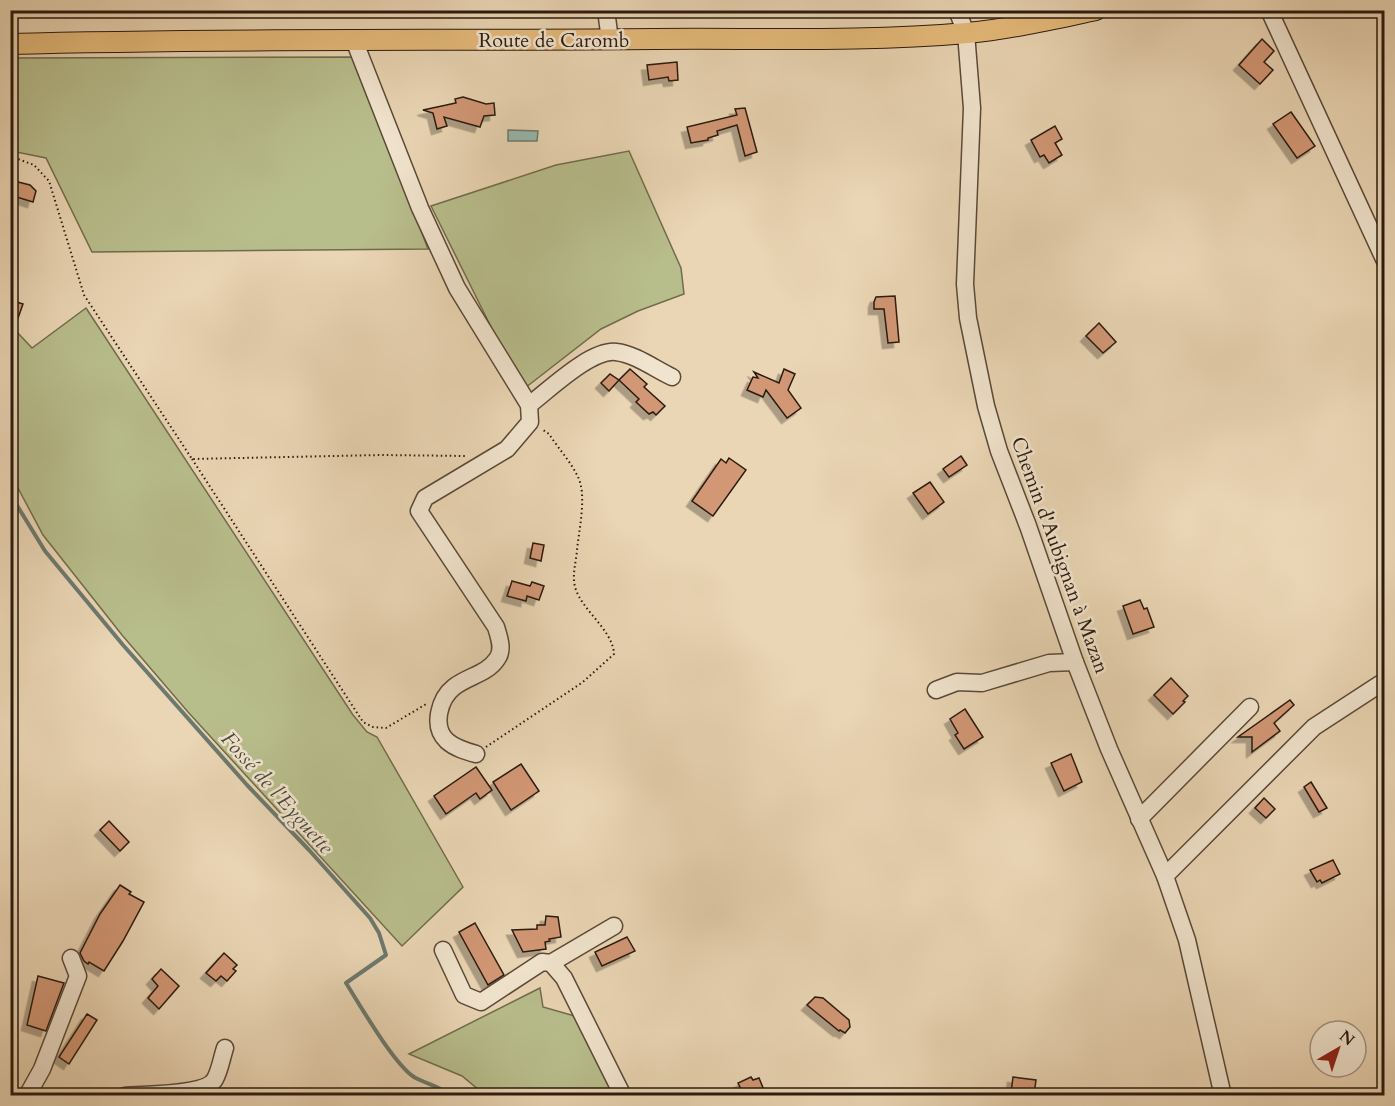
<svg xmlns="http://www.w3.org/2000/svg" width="1395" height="1106" font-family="Cardo,serif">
	<defs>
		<filter id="shadow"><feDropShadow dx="-5.5" dy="5.5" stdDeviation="0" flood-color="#0004"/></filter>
	</defs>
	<rect width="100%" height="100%" fill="#ead5b4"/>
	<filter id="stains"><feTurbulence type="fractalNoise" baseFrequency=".00333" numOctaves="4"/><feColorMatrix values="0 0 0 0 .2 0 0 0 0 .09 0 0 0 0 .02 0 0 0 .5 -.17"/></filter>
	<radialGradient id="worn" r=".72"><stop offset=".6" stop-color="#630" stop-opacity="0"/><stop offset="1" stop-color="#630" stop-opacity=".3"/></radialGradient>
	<g fill="#b8bd8c" stroke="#716c4d" stroke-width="1.5">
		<polygon points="355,57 428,249 92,252 46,158 11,151 10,58"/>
		<polygon points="629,151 681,268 684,294 638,311 601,329 525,388 502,349 431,206 556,165"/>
		<polygon points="86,308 353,715 367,732 377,737 463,887 402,946 188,712 122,635 43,535 11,475 11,337 17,332 32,348"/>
		<polygon points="540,988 543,1007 578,1017 619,1095 485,1095 462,1076 409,1054"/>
	</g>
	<polygon fill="#98b9ae" stroke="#6c796e" stroke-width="1.5" points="508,130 538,131 537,141 508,141"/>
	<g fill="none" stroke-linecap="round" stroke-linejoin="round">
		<path stroke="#6c796e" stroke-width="4" d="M10 494 45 551 123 645 247 785 309 850 370 918 379 933 386 955 346 983C360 1005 393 1063 414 1077 426 1084 440 1086 451 1096"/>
	</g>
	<g fill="#d29775" stroke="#2a1a0e" stroke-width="1.5" filter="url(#shadow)">
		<polygon points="1262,39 1274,51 1264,62 1273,70 1260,84 1239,65"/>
		<polygon points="677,62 678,80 669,81 668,77 649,80 647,65"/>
		<polygon points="463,97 486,104 494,103 495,115 484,116 480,127 444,117 447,126 437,129 433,113 423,110 456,103 455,99"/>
		<polygon points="745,108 757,152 745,156 737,125 717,131 718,135 708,138 708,140 691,143 687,127 737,115 735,109"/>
		<polygon points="1291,112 1315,146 1297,158 1273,124"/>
		<polygon points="1055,126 1062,139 1055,143 1062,155 1049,163 1044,155 1040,157 1031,140"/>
		<polygon points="10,180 30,185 36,191 33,202 10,195"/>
		<polygon points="895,296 899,342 888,343 884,309 874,309 874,302 876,297"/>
		<polygon points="10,300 23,304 12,335 10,335"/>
		<polygon points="1099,323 1116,342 1103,353 1086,336"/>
		<polygon points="630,369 647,384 644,387 665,406 656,415 653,412 649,414 636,402 639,399 619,380 609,391 601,383 610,374 619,380"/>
		<polygon points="784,369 795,374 788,390 801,408 787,418 766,390 763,397 747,390 753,377 758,378 754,372 779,383"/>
		<polygon points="961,456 967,465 949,477 943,469"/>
		<polygon points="729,458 746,470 713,516 692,501 721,459 726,463"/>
		<polygon points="930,482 944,502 928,514 913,493"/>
		<polygon points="533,543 544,545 541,561 530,558"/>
		<polygon points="512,581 530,586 532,582 544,586 539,600 527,596 526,601 507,596"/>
		<polygon points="1140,600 1144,609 1147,608 1154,627 1133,634 1123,606"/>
		<polygon points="1171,678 1188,696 1183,701 1185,702 1173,714 1154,695"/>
		<polygon points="1290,700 1294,705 1274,723 1280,731 1252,752 1252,737 1238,737"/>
		<polygon points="965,709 983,737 964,749 955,735 958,733 950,719"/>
		<polygon points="1071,754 1082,782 1064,791 1051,763"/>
		<polygon points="521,764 539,791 511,810 493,782"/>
		<polygon points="476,767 492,790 480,799 476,793 446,814 434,796"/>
		<polygon points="1311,782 1327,808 1319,812 1304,787"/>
		<polygon points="1264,798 1275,809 1266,818 1255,808"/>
		<polygon points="109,821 129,842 120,851 100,830"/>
		<polygon points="1333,860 1340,874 1322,883 1320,880 1317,882 1310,870"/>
		<polygon points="120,885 131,892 129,894 144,902 123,941 104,971 89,962 88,964 84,961 80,953 100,914"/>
		<polygon points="546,916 558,917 561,937 549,939 550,941 545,942 546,949 523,952 512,930 537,929 537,925 545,925"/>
		<polygon points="475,923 504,975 488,985 459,932"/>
		<polygon points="627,937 635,951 602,966 595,952"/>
		<polygon points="224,953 237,965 233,969 236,971 227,981 221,976 216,981 206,973"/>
		<polygon points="161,969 179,986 159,1009 148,998 158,986 152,979"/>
		<polygon points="38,976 64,983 46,1031 27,1025"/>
		<polygon points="815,997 823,998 849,1020 850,1027 845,1033 840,1030 839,1031 807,1005"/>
		<polygon points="87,1014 97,1020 69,1064 59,1057"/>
		<polygon points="751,1077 753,1080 759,1078 766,1095 744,1095 738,1083"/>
		<polygon points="1013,1077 1036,1080 1034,1095 1011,1093"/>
	</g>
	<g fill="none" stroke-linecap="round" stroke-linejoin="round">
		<g stroke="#5a4938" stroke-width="19">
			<g id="minor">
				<polyline points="606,10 610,40"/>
				<polyline points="957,10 966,33 972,108 965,284 968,318 986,406 999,451 1028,526 1075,662 1109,749 1165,876 1187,940 1223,1096"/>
				<polyline points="1269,10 1384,259"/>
				<path d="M354 40 420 208 457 288 529 405 530 422 507 449 425 498 419 511 496 627C499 637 504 650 497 659 487 674 468 676 454 687 440 698 431 726 447 741 455 748 465 751 476 754"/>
				<path d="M529 405C549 390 591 349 616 352 635 354 655 369 672 377"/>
				<polyline points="936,690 957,682 982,683 1049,663 1075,662"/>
				<polyline points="1139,819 1250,707"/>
				<polyline points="1165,876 1314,727 1380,684"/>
				<polyline points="443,950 464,995 481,1002 542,962 551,963 564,978 623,1096"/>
				<polyline points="551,963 614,926"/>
				<polyline points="27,1096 42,1069 78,976 71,958"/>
				<path d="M125 1096C144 1094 206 1096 215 1079 220 1070 222 1057 225 1048"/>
			</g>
		</g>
		<g stroke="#2a1a0e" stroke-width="22">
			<path id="major" d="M10 44C225 38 440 41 655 39 759 38 864 42 967 33 1010 29 1053 19 1096 10"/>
		</g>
		<g stroke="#2a1a0e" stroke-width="2" stroke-dasharray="1.5 3" stroke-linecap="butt">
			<polyline points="10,156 34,165 49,181 84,295 192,459 381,455 466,456"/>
			<polyline points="192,459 363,722 373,727 386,728 428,703"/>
			<path d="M486 747 583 682 614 654C613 630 582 611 575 587 572 574 576 563 577 550 579 530 587 495 578 477 571 462 558 448 549 434L543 430"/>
		</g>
		<use href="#minor" stroke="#f1e4ce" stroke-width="16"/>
		<use href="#major" stroke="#e5ba7a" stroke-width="20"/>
	</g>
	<g text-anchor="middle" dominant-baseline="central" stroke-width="5" stroke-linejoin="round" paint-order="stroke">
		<g font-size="20" fill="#2a1a0e" stroke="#f1e4ce">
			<text x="554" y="40">Route de Caromb</text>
			<text transform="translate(1060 555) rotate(70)">Chemin d'Aubignan à Mazan</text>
		</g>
		<g font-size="21" font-style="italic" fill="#4b4a3e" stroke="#f1e4ce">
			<text transform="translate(277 793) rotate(48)">Fossé de l'Eyguette</text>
		</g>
	</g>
	<rect width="1395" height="1106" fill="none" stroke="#ead5b4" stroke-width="36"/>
	<rect x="12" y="12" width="1371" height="1082" fill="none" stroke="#2a1a0e" stroke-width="3"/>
	<rect x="18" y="18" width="1359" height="1070" fill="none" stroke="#2a1a0e" stroke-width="1.5"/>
	<g transform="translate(1338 1049) rotate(39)"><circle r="28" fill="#f1e4ce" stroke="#a19381" stroke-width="1.5"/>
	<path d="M0-4.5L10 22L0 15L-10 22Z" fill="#8f2418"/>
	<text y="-9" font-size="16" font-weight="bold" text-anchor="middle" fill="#2a1a0e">N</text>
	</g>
	<rect width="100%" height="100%" filter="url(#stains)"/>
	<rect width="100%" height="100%" fill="url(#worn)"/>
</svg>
